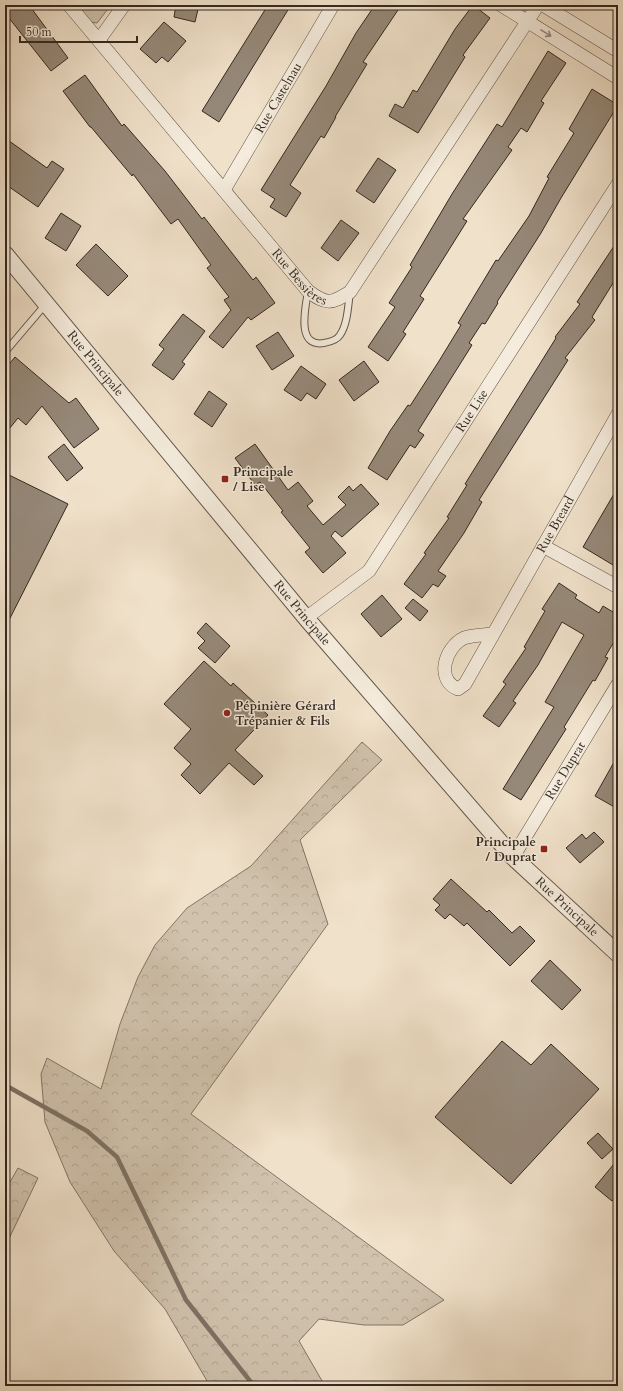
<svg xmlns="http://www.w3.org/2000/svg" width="623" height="1391" font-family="Cardo,serif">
	<defs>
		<pattern id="forest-crowns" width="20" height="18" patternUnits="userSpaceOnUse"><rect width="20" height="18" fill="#d0c2ad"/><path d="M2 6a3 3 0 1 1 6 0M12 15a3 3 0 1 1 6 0" fill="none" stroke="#b3a795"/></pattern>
	</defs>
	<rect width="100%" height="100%" fill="#f0e1ca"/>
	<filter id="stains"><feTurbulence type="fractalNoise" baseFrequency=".005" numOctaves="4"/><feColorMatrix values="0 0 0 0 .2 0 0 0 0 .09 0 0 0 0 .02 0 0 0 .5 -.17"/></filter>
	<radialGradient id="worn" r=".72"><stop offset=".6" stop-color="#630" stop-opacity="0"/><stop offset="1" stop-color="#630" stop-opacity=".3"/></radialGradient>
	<polygon fill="#d0c2ad" stroke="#827667" points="76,5 111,5 97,23 90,22"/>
	<g fill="url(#forest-crowns)" stroke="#827667">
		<polygon points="362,742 382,760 300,840 328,924 191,1114 444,1300 403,1325 364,1325 319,1319 299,1341 325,1386 210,1386 165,1309 114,1251 70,1182 45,1122 41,1074 47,1058 101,1089 120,1024 138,977 155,945 187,908 251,866"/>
		<polygon points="18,1168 38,1178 5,1247 5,1191"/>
	</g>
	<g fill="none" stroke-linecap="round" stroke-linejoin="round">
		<polyline stroke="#7e7264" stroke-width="4.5" points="5,1085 87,1131 117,1157 186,1300 254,1386"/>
	</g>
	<g fill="#968979" stroke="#342921">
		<polygon points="5,5 29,5 68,58 51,71 5,13"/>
		<polygon points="176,5 199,5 195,22 174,17"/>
		<polygon points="268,5 291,5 219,122 202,111"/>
		<polygon points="375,5 391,5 398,10 363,62 367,64 335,117 336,117 324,138 321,136 290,185 301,193 286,217 270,207 275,199 261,190 326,86 356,33"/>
		<polygon points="473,5 490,18 463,55 465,57 418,133 389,116 395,104 403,108 413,90 417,92 455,29"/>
		<polygon points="164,22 186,41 168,62 162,57 156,63 140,49"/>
		<polygon points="548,51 566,63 541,101 544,103 527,132 521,128 508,147 512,150 463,219 467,221 420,296 424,299 403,332 406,334 388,361 368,347 395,307 389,303 412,267 410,265 452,194 497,124 502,127"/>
		<polygon points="85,75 122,126 124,124 165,171 202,219 204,217 253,280 256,277 275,303 251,320 248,317 223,348 209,337 231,310 224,300 229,297 207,268 211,265 178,219 171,224 133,174 132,176 91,127 90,127 63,91"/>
		<polygon points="592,89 618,105 561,198 541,233 497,302 498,303 485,324 482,323 469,343 472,345 418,431 424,435 415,448 410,445 387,480 368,468 390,431 408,405 410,406 439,361 461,325 458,323 496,260 498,261 529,216 549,178 547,177 574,133 569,129"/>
		<polygon points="5,138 47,168 52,161 64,169 38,207 5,184"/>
		<polygon points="378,158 396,170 374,203 356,191"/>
		<polygon points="61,213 81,226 66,251 45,238"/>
		<polygon points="341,220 359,233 338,261 321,248"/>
		<polygon points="618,240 618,275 592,317 595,320 565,358 568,360 479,500 482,502 464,533 438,571 446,576 438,587 433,584 422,598 404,584 426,554 424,553 449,518 447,517 467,485 465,484 556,338 555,337 580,304 577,302"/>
		<polygon points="96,244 128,276 108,296 76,265"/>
		<polygon points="183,314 205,331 182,362 185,364 173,380 152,365 164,349 159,345"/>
		<polygon points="278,332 294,356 272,370 256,346"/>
		<polygon points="15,357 69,403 76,398 99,429 74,448 42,406 26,425 18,418 5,434 5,369"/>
		<polygon points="364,361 379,382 354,401 339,380"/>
		<polygon points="301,366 326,384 316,399 307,393 301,401 284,390"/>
		<polygon points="209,391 227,404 212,427 194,414"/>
		<polygon points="64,444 83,468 67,481 48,457"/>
		<polygon points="255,444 288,490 298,482 313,501 307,506 323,525 346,505 338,497 349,486 353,491 361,484 379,504 342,537 335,531 331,536 346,553 323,573 305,552 310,548 281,512 283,511 260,482 255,485 235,458"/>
		<polygon points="5,473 68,504 5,628"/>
		<polygon points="618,487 618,557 613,565 583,547"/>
		<polygon points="559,583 577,595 575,598 599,613 603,606 618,615 618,635 605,657 608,658 595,681 593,680 564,727 566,729 521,800 503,789 554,707 545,702 584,635 562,622 538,665 513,701 516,703 499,727 483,716 506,684 503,682 526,648 524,647 545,611 542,609"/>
		<polygon points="382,595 402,619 381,637 361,614"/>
		<polygon points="413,599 428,611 420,621 405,608"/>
		<polygon points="206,623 230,646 215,663 198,648 205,641 197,633"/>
		<polygon points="204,661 231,686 233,683 268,715 235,750 263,776 254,785 229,763 200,794 181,775 191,764 174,748 191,729 164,704"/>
		<polygon points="618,755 618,809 595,796"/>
		<polygon points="594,832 604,842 580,863 566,848 582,834 586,839"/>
		<polygon points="451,879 487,912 489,910 512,933 520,926 535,941 510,966 467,923 464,926 450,914 445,919 435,910 440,905 433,899"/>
		<polygon points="550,960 581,990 562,1010 531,981"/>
		<polygon points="502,1041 531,1065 551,1044 599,1089 511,1184 435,1117"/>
		<polygon points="598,1133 613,1149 602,1159 587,1143"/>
		<polygon points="618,1159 618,1194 612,1201 595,1187"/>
	</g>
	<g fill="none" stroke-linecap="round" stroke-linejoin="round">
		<g stroke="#63574b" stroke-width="8">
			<g id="service">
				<path d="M308 291C306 305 295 348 324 343 330 342 337 340 340 335 348 323 348 305 350 292"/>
				<polyline points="5,352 45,305"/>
			</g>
		</g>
		<g stroke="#63574b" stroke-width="14">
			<g id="minor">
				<path id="s1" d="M69 5 308 291C327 305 331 304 350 292L538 5"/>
				<polyline points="501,5 618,78"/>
				<polyline points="543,5 618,51"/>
				<polyline points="99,40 124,5"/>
				<path id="s2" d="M224 190 333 5"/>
				<polyline points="543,546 618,587"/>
				<path id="s3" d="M306 618 369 571 618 184"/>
				<path id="s4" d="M492 634C483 635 472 635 464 638 445 647 435 680 458 689L465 684 618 414"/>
				<path id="s5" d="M513 857 618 684"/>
			</g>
		</g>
		<g stroke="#63574b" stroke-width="18">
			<g id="tertiary">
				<path id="s6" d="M5 254 306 618 513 857 618 954"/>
			</g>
		</g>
		<use href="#service" stroke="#f5ecdd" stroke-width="6"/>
		<use href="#minor" stroke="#f5ecdd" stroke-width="13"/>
		<use href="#tertiary" stroke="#f5ecdd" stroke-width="16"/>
	</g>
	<defs><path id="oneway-shaft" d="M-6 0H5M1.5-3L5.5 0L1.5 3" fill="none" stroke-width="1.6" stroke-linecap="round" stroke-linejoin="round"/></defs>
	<use stroke="#948a7f" href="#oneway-shaft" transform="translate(546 33) rotate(32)"/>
	<g fill="#8f2418" stroke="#f5ecdd" stroke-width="1.5">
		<rect x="221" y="475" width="8" height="8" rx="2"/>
		<circle cx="227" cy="713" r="4"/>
		<rect x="540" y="845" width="8" height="8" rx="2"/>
	</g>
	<g text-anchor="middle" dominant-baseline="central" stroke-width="3" stroke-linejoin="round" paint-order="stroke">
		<g font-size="13" fill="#342921" stroke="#f5ecdd">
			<text stroke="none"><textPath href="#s2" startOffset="107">Rue Castelnau</textPath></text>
			<text stroke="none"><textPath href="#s1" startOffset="357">Rue Bessières</textPath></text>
			<text stroke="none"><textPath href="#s6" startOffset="142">Rue Principale</textPath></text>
			<text stroke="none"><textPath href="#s3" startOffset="269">Rue Lise</textPath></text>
			<text stroke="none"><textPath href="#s4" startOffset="284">Rue Breard</textPath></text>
			<text stroke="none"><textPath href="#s6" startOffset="466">Rue Principale</textPath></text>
			<text stroke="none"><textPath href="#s5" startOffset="101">Rue Duprat</textPath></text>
			<text stroke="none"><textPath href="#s6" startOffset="862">Rue Principale</textPath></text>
		</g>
		<g font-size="13" font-weight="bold" fill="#342921" stroke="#f5ecdd" text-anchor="start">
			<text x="233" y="472">Principale<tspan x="233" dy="15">/ Lise</tspan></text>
			<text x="235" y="706">Pépinière Gérard<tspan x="235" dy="15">Trépanier &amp; Fils</tspan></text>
			<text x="536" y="842" text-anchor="end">Principale<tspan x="536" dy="15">/ Duprat</tspan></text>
		</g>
	</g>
	<rect width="623" height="1391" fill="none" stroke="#f0e1ca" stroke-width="20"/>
	<rect x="6" y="6" width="611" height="1379" fill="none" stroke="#342921" stroke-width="2"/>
	<rect x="10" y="10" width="603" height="1371" fill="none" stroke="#342921"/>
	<path d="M20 36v6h117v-6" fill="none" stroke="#342921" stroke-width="2"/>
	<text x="26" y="36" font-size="12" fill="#342921" stroke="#f5ecdd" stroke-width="3" paint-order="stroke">50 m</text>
	<rect width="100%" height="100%" filter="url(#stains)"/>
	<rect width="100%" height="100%" fill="url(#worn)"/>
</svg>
